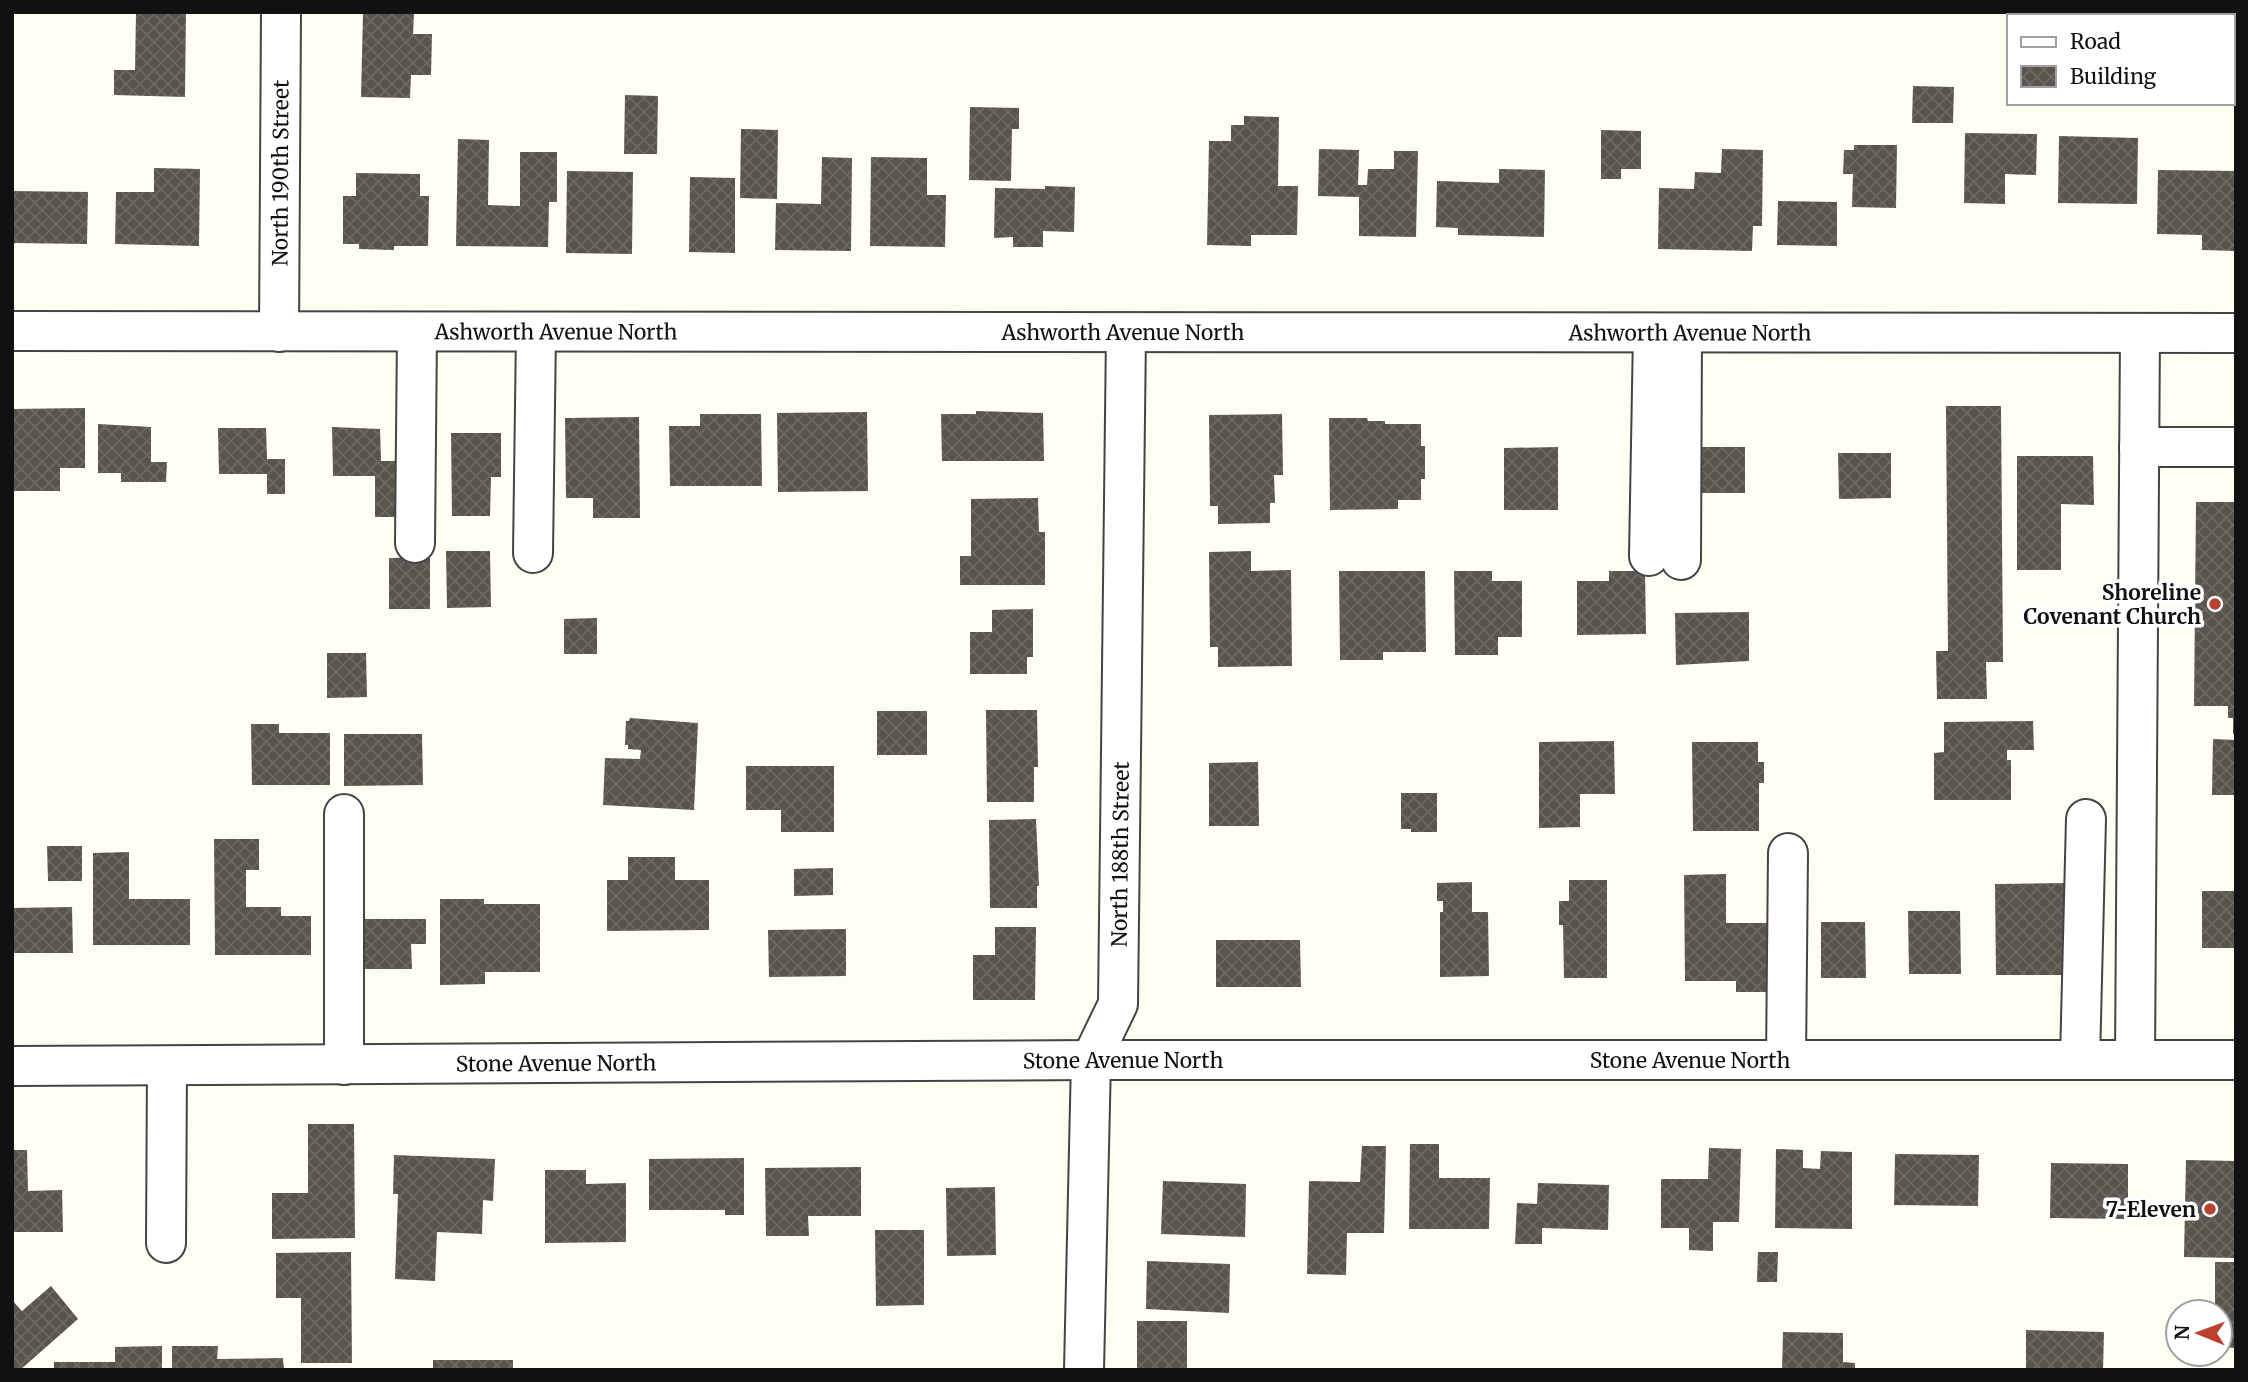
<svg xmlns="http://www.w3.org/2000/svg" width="2248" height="1382" font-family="Merriweather,serif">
	<defs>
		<pattern id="building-cross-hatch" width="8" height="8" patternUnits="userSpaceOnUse" patternTransform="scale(1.75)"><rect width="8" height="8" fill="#59544d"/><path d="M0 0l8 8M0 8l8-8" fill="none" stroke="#6c6862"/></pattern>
	</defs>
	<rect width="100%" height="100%" fill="#fefef5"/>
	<g fill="url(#building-cross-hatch)">
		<polygon points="136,12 186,12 185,97 114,95 114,70 135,70"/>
		<polygon points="363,13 414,13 413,34 432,34 431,75 411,75 410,98 361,97"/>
		<polygon points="1913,86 1954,87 1953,123 1912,123"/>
		<polygon points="625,95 658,96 657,154 624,154"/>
		<polygon points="970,107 1019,108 1019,129 1012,129 1011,181 969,180"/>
		<polygon points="1244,116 1279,117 1278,186 1298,186 1297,235 1251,235 1251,246 1207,245 1209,141 1231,141 1231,125 1244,125"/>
		<polygon points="741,129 778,130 777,199 740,198"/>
		<polygon points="1601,130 1641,131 1641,169 1621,169 1621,179 1601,179"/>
		<polygon points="1965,133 2037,134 2036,175 2005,174 2005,204 1964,203"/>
		<polygon points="2059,136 2138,138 2137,204 2058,203"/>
		<polygon points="458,139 489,140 488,205 520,206 520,152 557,152 557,202 549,202 548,247 456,246"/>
		<polygon points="1854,145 1897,145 1896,208 1852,207 1853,174 1843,174 1844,150 1854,150"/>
		<polygon points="1319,149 1359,150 1358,185 1367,185 1368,169 1394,169 1394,151 1418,151 1416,237 1359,236 1359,197 1318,196"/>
		<polygon points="1722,149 1763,150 1762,226 1753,226 1752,251 1658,249 1659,188 1694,189 1695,172 1721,173"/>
		<polygon points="822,157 852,158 851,251 775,250 776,203 821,204"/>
		<polygon points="871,157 927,158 927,195 946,195 945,247 870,246"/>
		<polygon points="154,168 200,169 199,246 115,244 116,192 154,192"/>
		<polygon points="1499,169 1545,170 1544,237 1458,235 1458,228 1436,227 1437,181 1499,183"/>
		<polygon points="2158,170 2236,171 2236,251 2202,250 2202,235 2157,234"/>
		<polygon points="567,171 633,172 632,254 566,253"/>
		<polygon points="356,173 420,174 420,196 429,196 428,246 394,246 394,250 359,249 359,244 343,244 343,196 356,196"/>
		<polygon points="690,177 735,178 735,253 689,252"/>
		<polygon points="1045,186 1075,187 1074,232 1043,231 1043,247 1013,247 1013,237 994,238 995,188 1045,189"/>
		<polygon points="12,191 88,192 87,244 12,243"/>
		<polygon points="1778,201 1837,202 1837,246 1777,245"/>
		<polygon points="1946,406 2001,406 2003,662 1986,662 1987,699 1937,699 1936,651 1948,651"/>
		<polygon points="85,408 85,468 60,468 60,491 12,491 12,409"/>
		<polygon points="976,411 1043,413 1044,461 942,461 941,414 976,414"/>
		<polygon points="867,412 868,491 778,492 777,413"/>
		<polygon points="700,414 761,414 762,486 670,486 669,426 700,426"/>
		<polygon points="1282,414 1283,475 1274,475 1275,503 1270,503 1270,523 1218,524 1218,506 1210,506 1209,415"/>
		<polygon points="639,417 640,518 593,518 593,498 566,498 565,418"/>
		<polygon points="1329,418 1367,418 1368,421 1385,421 1385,424 1421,424 1421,446 1425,446 1425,479 1421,479 1421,500 1398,500 1398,509 1330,510"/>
		<polygon points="98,424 151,427 151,462 167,462 166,482 121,482 121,473 98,473"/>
		<polygon points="332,427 380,429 381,461 403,461 403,517 375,517 375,476 333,476"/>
		<polygon points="218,428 266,428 267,459 285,459 285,494 267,494 267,474 219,474"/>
		<polygon points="451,433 501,433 501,477 491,477 490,516 452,516"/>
		<polygon points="1558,447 1558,510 1504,510 1504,448"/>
		<rect x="1697" y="447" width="48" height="46"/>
		<polygon points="1838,453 1891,453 1891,498 1839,499"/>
		<polygon points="2017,456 2093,456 2094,505 2061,504 2061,570 2017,570"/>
		<polygon points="1038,498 1039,532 1045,532 1045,585 960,585 960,556 971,556 971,499"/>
		<polygon points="2196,502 2236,502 2236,735 2233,734 2233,718 2228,718 2228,706 2194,706"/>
		<polygon points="446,551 490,551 491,607 447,608"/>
		<polygon points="1251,551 1251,571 1291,570 1292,666 1218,667 1218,647 1210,647 1209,552"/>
		<polygon points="430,557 430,609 389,609 389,558"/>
		<polygon points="1339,571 1425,571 1426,652 1383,652 1383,660 1340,660"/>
		<polygon points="1454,571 1492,571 1492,581 1522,581 1522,637 1498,637 1498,655 1455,655"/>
		<polygon points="1609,571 1645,571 1646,634 1577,635 1577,581 1609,581"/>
		<polygon points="1033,609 1033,657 1027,657 1027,674 970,674 970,632 992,632 992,610"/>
		<polygon points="1749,612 1749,661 1676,665 1675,613"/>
		<polygon points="597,618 597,654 564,654 564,619"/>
		<polygon points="327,653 366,653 367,697 327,698"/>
		<polygon points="986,710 1037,710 1038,767 1034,767 1034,802 987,802"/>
		<rect x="877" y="711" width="50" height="44"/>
		<polygon points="630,718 698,723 694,810 603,805 605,758 640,759 641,750 628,749 628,745 625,745 626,721 629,721"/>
		<polygon points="2033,721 2034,750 2007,750 2007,760 2011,760 2011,800 1934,800 1934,753 1944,752 1944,722"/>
		<polygon points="251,724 279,724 279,733 330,733 330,785 252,785"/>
		<polygon points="344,734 422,734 423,785 344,786"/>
		<polygon points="2213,739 2236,740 2236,795 2212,795"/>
		<polygon points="1614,741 1615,794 1580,794 1580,827 1539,828 1539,742"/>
		<polygon points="1692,742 1758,742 1758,762 1764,762 1764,783 1759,783 1759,831 1693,831"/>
		<polygon points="1258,762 1259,826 1209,826 1209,763"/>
		<polygon points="746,766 834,766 834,832 781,832 781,810 746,810"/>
		<polygon points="1401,793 1437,793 1437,832 1411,832 1411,829 1401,829"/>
		<polygon points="1036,819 1039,886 1037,886 1037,908 990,908 989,820"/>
		<polygon points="214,839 259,839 259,870 246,870 246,907 281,907 281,916 311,916 311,955 215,955"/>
		<polygon points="47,846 82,846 82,881 48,881"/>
		<polygon points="129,852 129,899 190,899 190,945 93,945 93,853"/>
		<polygon points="628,857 675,857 675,880 709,880 709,930 607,931 607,880 628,880"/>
		<polygon points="833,868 833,895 794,896 794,869"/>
		<polygon points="1726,874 1726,923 1767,923 1767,992 1736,992 1736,981 1685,981 1684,875"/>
		<polygon points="1569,880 1607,880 1607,978 1564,978 1563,925 1559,925 1559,901 1569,901"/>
		<polygon points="1472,882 1472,912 1488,912 1489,976 1440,977 1440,912 1443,912 1443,901 1437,901 1437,883"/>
		<polygon points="2066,883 2067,975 1996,975 1995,884"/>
		<rect x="2202" y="891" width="34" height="57"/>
		<polygon points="440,899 484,899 484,904 540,904 540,972 485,972 485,984 440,985"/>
		<polygon points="72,907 73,953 12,953 12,908"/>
		<polygon points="1908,911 1960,911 1961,974 1909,974"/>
		<polygon points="360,919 426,919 426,944 411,944 412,969 360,969"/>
		<polygon points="1821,922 1865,922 1866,978 1821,978"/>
		<polygon points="995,927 1036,927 1035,1000 973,1000 973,955 995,955"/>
		<polygon points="846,929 846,976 769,977 768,930"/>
		<polygon points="1216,940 1300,940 1301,987 1216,987"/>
		<polygon points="308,1124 354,1124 355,1238 272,1239 272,1193 308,1193"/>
		<polygon points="1410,1144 1439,1144 1439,1178 1490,1178 1489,1229 1409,1229"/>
		<polygon points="1362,1146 1386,1146 1384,1233 1347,1233 1346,1275 1307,1274 1309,1181 1360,1182"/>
		<polygon points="1709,1148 1741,1149 1739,1222 1713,1222 1713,1251 1689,1250 1689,1228 1661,1228 1661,1179 1708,1179"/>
		<polygon points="1776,1149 1803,1150 1803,1168 1820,1169 1821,1151 1852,1152 1852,1229 1775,1228"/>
		<polygon points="12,1150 27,1150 28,1191 62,1190 63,1232 12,1232"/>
		<polygon points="1895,1154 1979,1155 1978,1206 1894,1205"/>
		<polygon points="394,1155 495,1159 493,1201 483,1200 482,1234 437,1232 435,1281 395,1279 398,1194 393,1194"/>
		<polygon points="744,1158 744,1215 725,1215 725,1210 649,1210 649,1159"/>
		<polygon points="2186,1160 2236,1161 2236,1258 2184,1257"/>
		<polygon points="2051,1163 2128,1164 2128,1219 2050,1218"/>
		<polygon points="861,1167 861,1216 808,1216 809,1236 766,1236 765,1168"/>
		<polygon points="545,1170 586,1170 586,1184 626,1183 626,1242 545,1243"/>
		<polygon points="1163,1181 1246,1184 1245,1237 1161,1234"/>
		<polygon points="1538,1183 1609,1185 1608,1230 1542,1228 1542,1244 1515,1244 1517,1203 1537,1204"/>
		<polygon points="995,1187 996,1255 947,1256 946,1188"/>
		<polygon points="875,1230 924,1230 924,1305 876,1306"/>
		<polygon points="351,1252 352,1363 301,1363 301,1298 276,1298 276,1253"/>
		<polygon points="1758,1252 1778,1252 1777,1282 1757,1282"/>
		<polygon points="1147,1261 1230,1264 1229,1313 1146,1309"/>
		<polygon points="2215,1262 2236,1262 2236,1348 2220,1347 2220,1312 2215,1312"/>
		<polygon points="51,1286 78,1319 20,1370 12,1370 12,1300 22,1311"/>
		<rect x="1137" y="1321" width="50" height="49"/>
		<polygon points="2026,1330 2104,1332 2103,1370 2026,1370"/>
		<polygon points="1783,1332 1843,1333 1843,1362 1855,1363 1855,1370 1782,1370"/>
		<polygon points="162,1346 162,1370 54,1370 54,1362 115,1362 115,1347"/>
		<polygon points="172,1346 218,1346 217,1359 283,1358 284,1370 172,1370"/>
		<rect x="433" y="1360" width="80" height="10"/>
	</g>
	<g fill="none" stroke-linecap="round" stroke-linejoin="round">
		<g stroke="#444" stroke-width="42">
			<g id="minor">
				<path id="s1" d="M12 331 2236 333"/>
				<path id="s2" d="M279 332 281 12"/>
				<polyline points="2139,447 2236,447"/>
				<polyline points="415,543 417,332"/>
				<polyline points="533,553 536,332"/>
				<polyline points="1649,556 1653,333"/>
				<polyline points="1681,560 1682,333"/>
				<polyline points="1786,1060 1788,853"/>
				<polyline points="2080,1060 2086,819"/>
				<polyline points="2135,1060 2140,333"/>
				<polyline points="344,1065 344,814"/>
				<path id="s3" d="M12 1066 1091 1060H2236"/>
				<polyline points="166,1243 167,1067"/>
				<path id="s4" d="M1084 1370 1091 1060 1118 1004 1126 333"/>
			</g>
		</g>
		<use href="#minor" stroke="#fff" stroke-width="38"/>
	</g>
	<g fill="#bb402f" stroke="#fff" stroke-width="2.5">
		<circle cx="2215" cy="604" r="7"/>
		<circle cx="2210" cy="1209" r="7"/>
	</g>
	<g text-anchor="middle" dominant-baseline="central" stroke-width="7" stroke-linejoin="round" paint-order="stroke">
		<g font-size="21" fill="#111" stroke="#fff">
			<text stroke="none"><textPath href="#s2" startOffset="159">North 190th Street</textPath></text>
			<text stroke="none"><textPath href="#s1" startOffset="544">Ashworth Avenue North</textPath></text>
			<text stroke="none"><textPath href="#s1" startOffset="1111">Ashworth Avenue North</textPath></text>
			<text stroke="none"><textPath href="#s1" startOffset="1678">Ashworth Avenue North</textPath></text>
			<text stroke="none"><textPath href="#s4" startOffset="522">North 188th Street</textPath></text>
			<text stroke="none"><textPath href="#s3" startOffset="1111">Stone Avenue North</textPath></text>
			<text stroke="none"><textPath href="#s3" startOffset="1678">Stone Avenue North</textPath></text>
			<text stroke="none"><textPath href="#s3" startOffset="544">Stone Avenue North</textPath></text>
		</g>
		<g font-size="21" font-weight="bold" fill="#111" stroke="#fff" text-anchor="end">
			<text x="2201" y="592">Shoreline<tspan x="2201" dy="24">Covenant Church</tspan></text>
			<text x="2196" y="1209">7-Eleven</text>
		</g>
	</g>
	<rect width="2248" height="1382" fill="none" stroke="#111111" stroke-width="28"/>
	<rect x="2007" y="14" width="228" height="91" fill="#ffffff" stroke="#a0a0a0" stroke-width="2"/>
	<rect x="2021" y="37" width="35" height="10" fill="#ffffff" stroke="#a0a0a0" stroke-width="2"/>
	<text x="2070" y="49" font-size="21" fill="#111111">Road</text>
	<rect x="2021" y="66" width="35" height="21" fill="url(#building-cross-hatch)" stroke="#a0a0a0" stroke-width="2"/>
	<text x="2070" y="84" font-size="21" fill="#111111">Building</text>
	<g transform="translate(2199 1333) rotate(271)"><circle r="33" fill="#ffffff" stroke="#a0a0a0" stroke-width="2"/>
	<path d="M0-5L12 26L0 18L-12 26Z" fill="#bb402f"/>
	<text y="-10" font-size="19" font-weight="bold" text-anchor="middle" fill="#111111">N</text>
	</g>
</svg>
